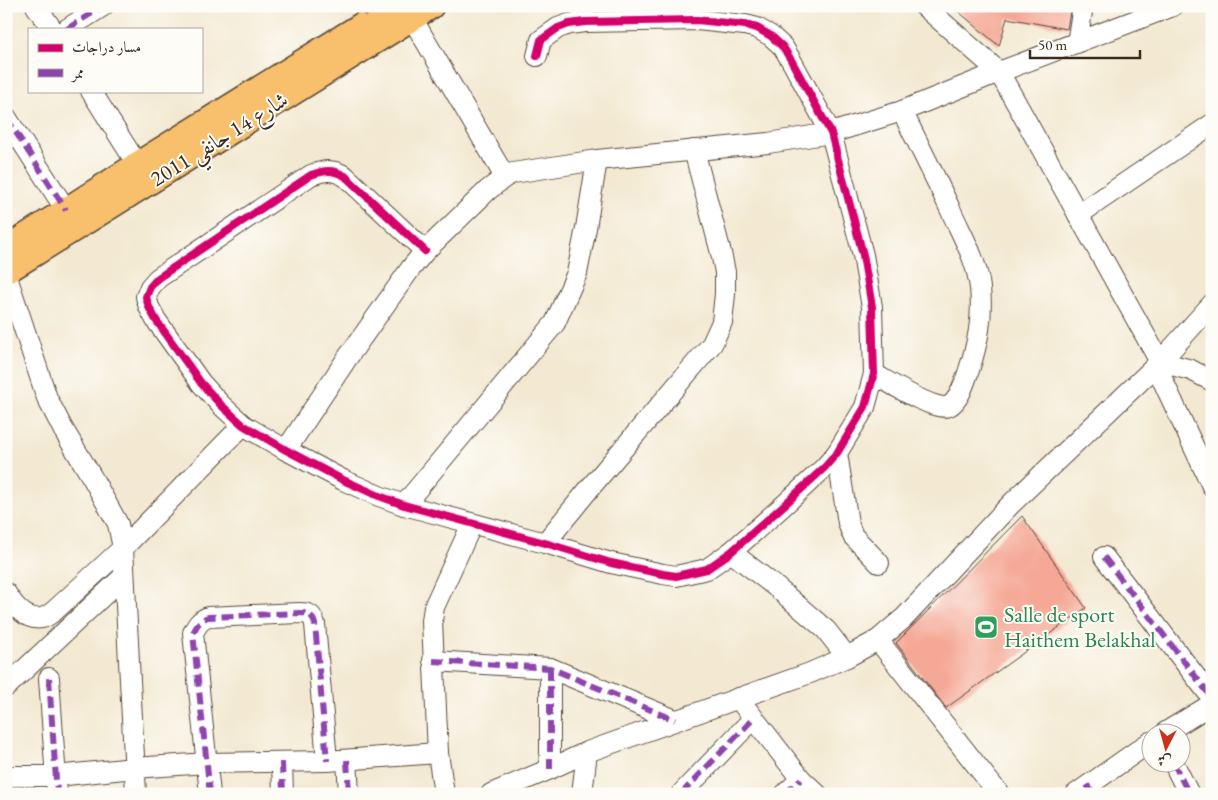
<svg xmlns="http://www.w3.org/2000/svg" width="1218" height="800" font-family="'EB Garamond',Amiri,serif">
	<rect width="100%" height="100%" fill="#fdfcf7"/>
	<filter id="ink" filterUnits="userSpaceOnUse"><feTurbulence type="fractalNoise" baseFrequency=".02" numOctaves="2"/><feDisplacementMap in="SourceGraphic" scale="10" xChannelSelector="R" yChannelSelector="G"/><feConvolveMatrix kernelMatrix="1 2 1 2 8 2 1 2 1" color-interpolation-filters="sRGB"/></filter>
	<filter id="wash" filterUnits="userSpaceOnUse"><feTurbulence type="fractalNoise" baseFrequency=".0096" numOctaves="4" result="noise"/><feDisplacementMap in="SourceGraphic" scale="20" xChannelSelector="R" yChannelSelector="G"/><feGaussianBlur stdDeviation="1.12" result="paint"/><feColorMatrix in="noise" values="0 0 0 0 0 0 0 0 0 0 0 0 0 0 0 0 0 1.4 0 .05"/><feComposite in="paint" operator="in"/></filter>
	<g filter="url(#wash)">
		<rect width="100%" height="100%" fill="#f3e9d2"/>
		<g id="blocks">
			<g fill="#f5a896">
				<polygon points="952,6 1071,6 1067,29 1007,18 999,46"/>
				<polygon points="1022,516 1086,608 946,708 896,643"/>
			</g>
		</g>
	</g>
	<g filter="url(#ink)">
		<use href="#blocks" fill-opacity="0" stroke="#574739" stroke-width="1"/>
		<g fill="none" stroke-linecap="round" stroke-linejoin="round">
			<g stroke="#574739" stroke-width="22">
				<g id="minor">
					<polyline points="36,6 52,29"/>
					<polyline points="405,6 505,177"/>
					<polyline points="924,6 999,72 1160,362 1161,373 1163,381 1212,486"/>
					<polyline points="67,29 103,6"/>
					<polyline points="1077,43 1083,6"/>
					<polyline points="91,91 145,177"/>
					<polyline points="6,117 66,210"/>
					<polyline points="1078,215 1212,124"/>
					<path d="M425 251 345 176C332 169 325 170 311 175L158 278 150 287 146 297 149 307 156 320 201 383 221 405 243 425 286 450 343 480 379 496 404 505 545 543 611 563 663 574 676 576 707 569 731 552 783 506 825 467 837 453 865 407 874 374 872 307 863 255 831 133 791 60 783 47 771 36 757 28 745 25 697 20 585 22 569 24 558 28 541 40 537 56"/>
					<polyline points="6,274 47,398 63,429 93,479 118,524 123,548 136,794"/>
					<polyline points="1160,362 1191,370 1212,381"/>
					<path d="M874 374C887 381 937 413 949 406 960 400 965 381 969 370 978 342 983 318 980 288 977 261 963 237 952 213 936 179 919 145 902 111"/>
					<polyline points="286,450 348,357 411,268 425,251 488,190 505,177 513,173 597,160 768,143 831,133 902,111 999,72 1173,6"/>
					<polyline points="837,453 848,523 853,536 879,563"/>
					<polyline points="404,505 555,323 577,273 586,228 597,160"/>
					<polyline points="545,543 589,489 712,344 722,322 725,294 725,272 721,253 694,150"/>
					<polyline points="731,552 776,587 826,630 847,657"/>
					<polyline points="1104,557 1212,698"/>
					<path d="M6 593C13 605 26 621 42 618 46 617 50 614 53 612L123 548 243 425"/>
					<polyline points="878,640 999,794"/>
					<polyline points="433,661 550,668 675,720"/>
					<polyline points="550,668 550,769"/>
					<polyline points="49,678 57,794"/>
					<polyline points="6,687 124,576"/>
					<polyline points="738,698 801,779 817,794"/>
					<polyline points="1166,732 1212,704"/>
					<polyline points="347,760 349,794"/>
					<polyline points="282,762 283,794"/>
					<polyline points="1173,762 1189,794"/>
					<polyline points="6,776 56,776 134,768 207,763 327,761 438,753"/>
					<path d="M210 794 193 633C197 625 200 620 208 617L299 613C309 613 312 614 315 624L327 761"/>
					<polyline points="444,794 438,753 432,621 434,607 472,524"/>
					<polyline points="491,794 550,769 587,752 810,673 847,657 878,640 904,618 1011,504 1160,362 1212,304"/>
					<polyline points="582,794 587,752"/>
					<polyline points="681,794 753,719"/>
					<polyline points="785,794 801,779"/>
					<polyline points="1076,794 1150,742"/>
				</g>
			</g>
			<g stroke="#574739" stroke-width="28">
				<g id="major">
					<polyline points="6,249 137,165 372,19 394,6"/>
					<polyline points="6,271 431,6"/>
				</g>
			</g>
			<use href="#minor" stroke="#fff" stroke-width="20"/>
			<use href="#major" stroke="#f8bf6c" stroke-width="25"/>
			<g stroke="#8e44ad" stroke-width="6" stroke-dasharray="12 6" stroke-linecap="butt">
				<polyline points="360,6 372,19"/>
				<polyline points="67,29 103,6"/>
				<polyline points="6,117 66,210"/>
				<polyline points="1104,557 1212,698"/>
				<polyline points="433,661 550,668 675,720"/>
				<polyline points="550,668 550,769"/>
				<polyline points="49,678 57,794"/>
				<polyline points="347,760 349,794"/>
				<polyline points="282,762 283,794"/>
				<polyline points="1173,762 1189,794"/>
				<polyline points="1087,785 1093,794"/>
				<path d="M210 794 193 633C197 625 200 620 208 617L299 613C309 613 312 614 315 624L327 761"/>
				<polyline points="493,794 494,792"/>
				<polyline points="681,794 753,719"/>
				<polyline points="785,794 801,779"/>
			</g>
			<g stroke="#fdfcf7" stroke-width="11">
				<path id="cycleway" d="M425 251 345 176C332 169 325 170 311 175L158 278 150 287 146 297 149 307 156 320 201 383 221 405 243 425 286 450 343 480 379 496 404 505 545 543 611 563 663 574 676 576 707 569 731 552 783 506 825 467 837 453 865 407 874 374 872 307 863 255 831 133 791 60 783 47 771 36 757 28 745 25 697 20 585 22 569 24 558 28 541 40 537 56"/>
			</g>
			<use href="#cycleway" stroke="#d6006c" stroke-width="8"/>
		</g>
	</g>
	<defs>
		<g id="stadium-square" transform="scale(1.25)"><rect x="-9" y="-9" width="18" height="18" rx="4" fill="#2e9e5b" stroke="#fdfcf7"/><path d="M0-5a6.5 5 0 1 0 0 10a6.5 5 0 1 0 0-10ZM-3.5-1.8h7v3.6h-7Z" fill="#fff"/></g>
	</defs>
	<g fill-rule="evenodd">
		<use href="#stadium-square" x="986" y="627"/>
	</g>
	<g text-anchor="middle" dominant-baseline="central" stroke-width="4" stroke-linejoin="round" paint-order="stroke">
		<g font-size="22" fill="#3b2a1e" stroke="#fdfcf7">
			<text transform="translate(219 139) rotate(-32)">شارع 14 جانفي 2011</text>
		</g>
		<g font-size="22" fill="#27864d" stroke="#fdfcf7" text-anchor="start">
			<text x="1004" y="614">Salle de sport<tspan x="1004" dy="25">Haithem Belakhal</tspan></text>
		</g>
	</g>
	<rect width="1218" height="800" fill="none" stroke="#fdfcf7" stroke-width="25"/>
	<rect x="28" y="28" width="175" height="65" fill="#fdfcf7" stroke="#afa8a0"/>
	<rect x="38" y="44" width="25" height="8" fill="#d6006c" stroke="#afa8a0"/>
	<text x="72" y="52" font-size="15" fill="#3b2a1e">مسار دراجات</text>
	<rect x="38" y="69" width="25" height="8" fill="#8e44ad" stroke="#afa8a0"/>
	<text x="72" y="78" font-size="15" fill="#3b2a1e">ممر</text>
	<g transform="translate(1166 748) rotate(186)"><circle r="24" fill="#fdfcf7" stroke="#afa8a0"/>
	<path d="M0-4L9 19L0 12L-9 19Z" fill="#c8321e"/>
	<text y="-8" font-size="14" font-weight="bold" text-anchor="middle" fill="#3b2a1e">ش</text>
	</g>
	<path d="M1030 50v8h110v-8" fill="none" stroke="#3b2a1e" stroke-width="2.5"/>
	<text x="1038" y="50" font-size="15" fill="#3b2a1e" stroke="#fdfcf7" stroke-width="4" paint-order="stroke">50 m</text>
</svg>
